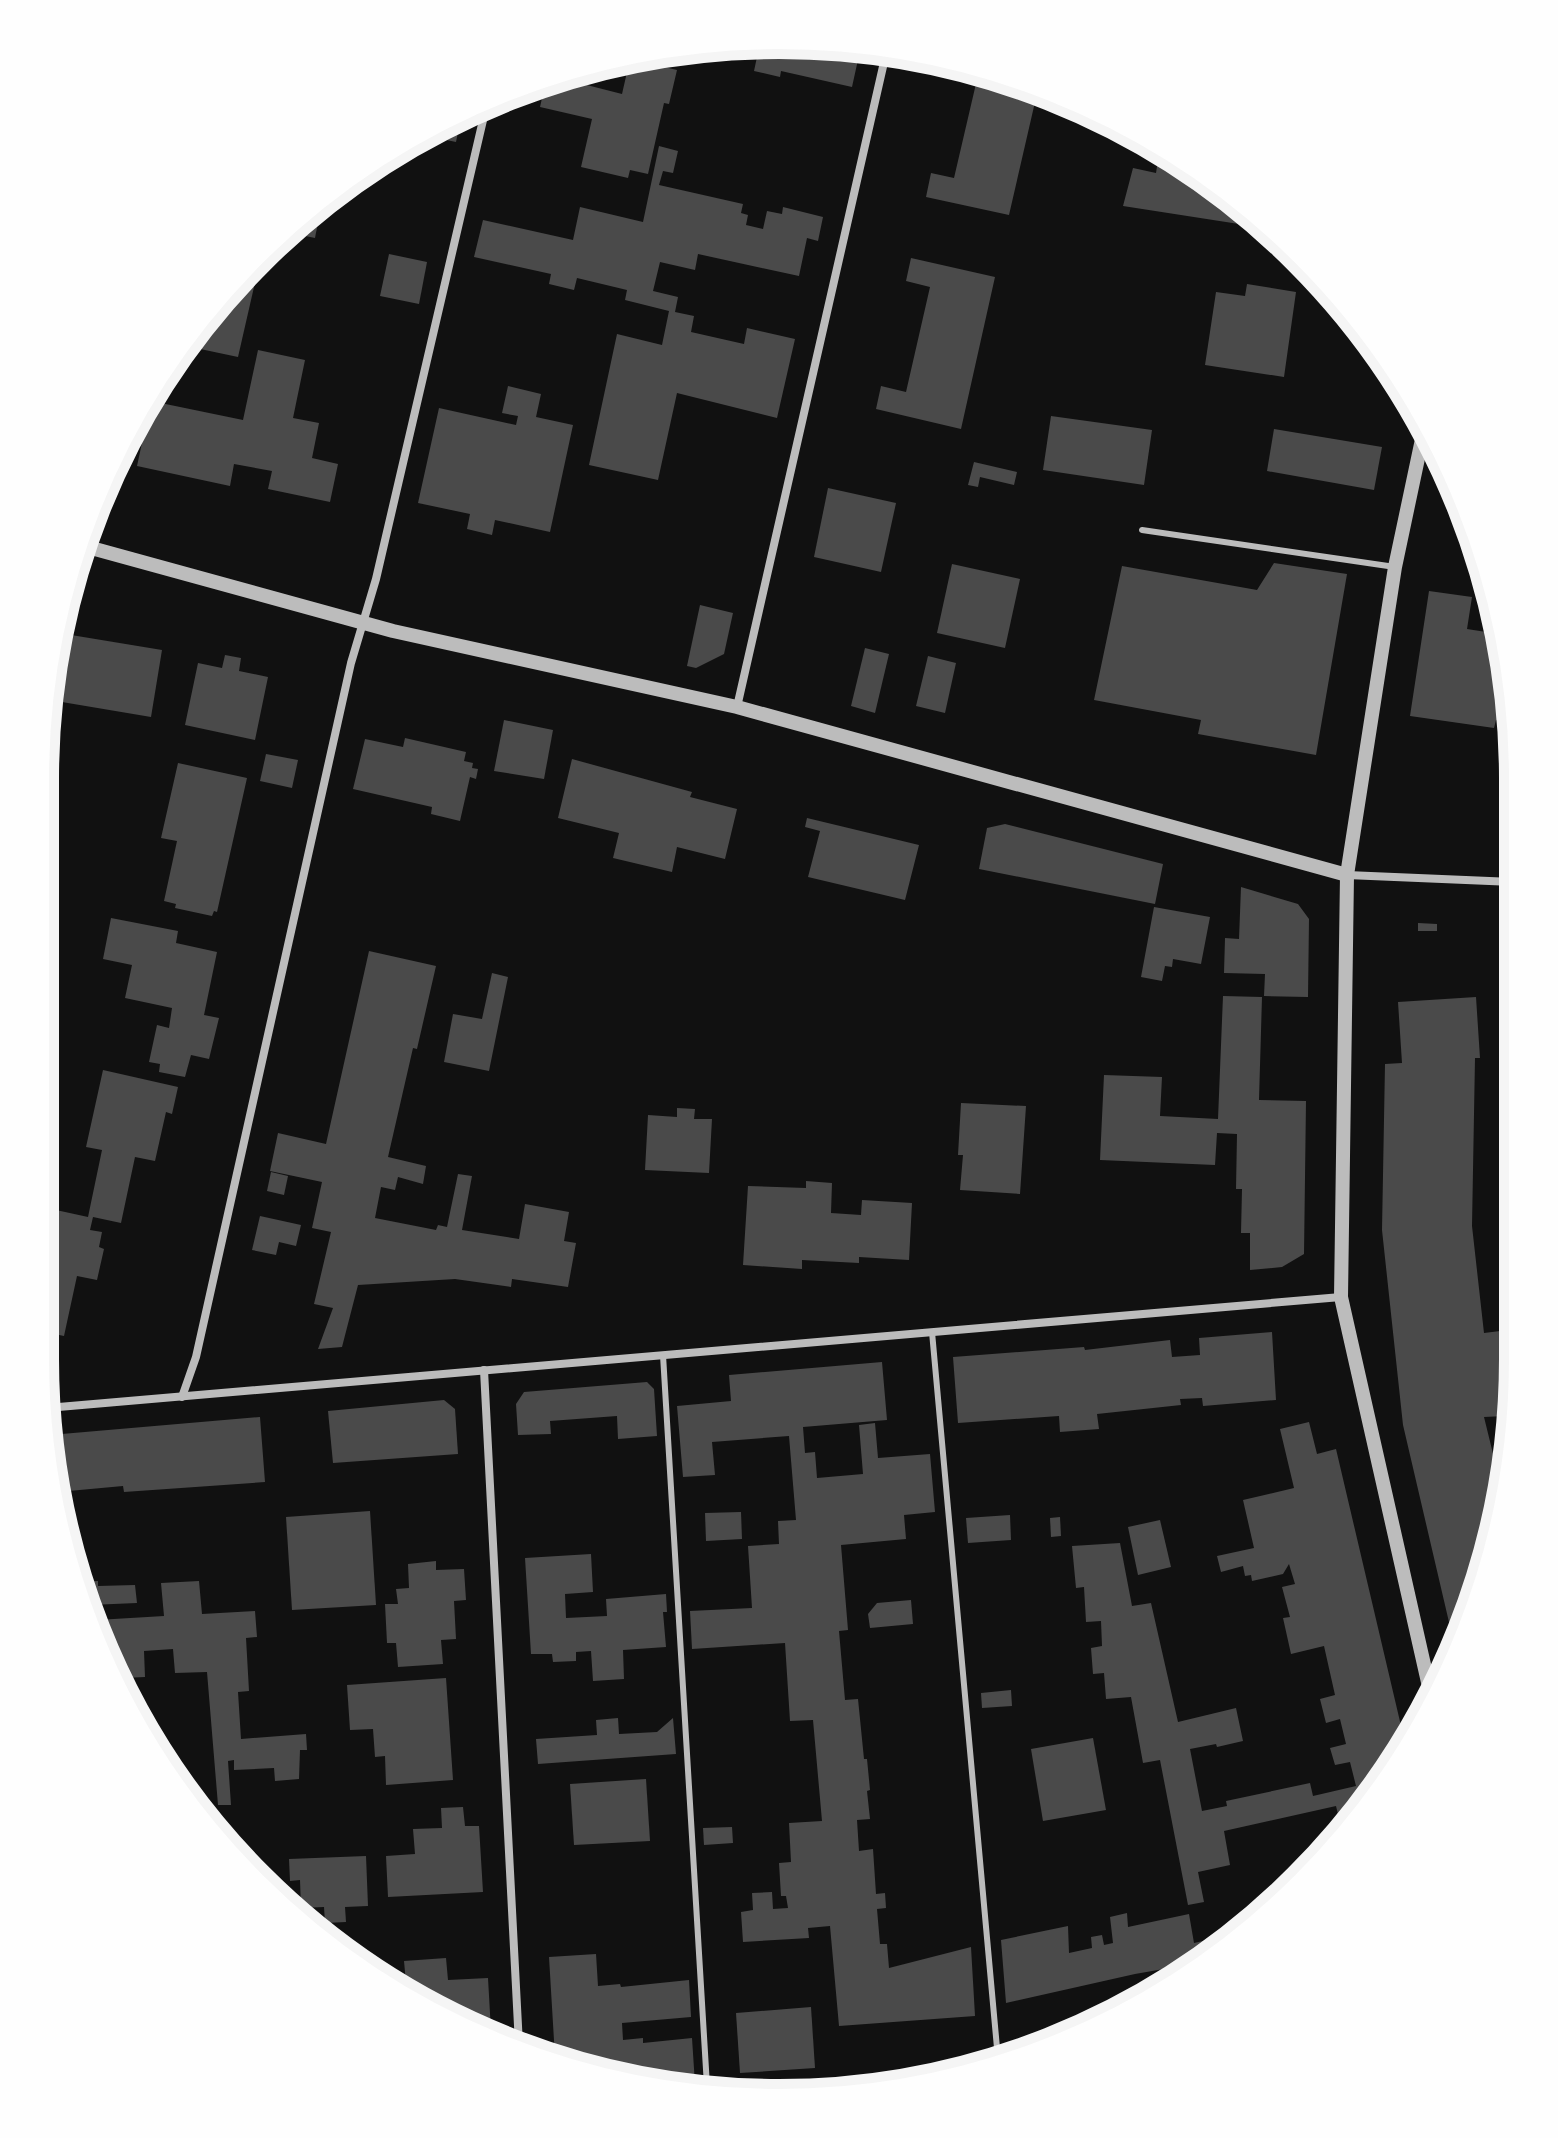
<svg xmlns="http://www.w3.org/2000/svg" width="1558" height="2138" font-family="'Archivo Narrow',sans-serif">
	<rect width="100%" height="100%" fill="#111"/>
	<g fill="#4a4a4a">
		<polygon points="760,43 861,46 852,87 781,71 780,77 754,71"/>
		<polygon points="630,59 677,70 669,104 664,103 648,174 630,170 628,178 581,167 592,119 540,107 546,81 578,69 575,82 622,94"/>
		<polygon points="954,65 1016,79 1038,89 1009,215 926,197 931,173 954,178 978,75 953,69"/>
		<polygon points="462,113 456,142 422,135 452,116"/>
		<polygon points="659,146 678,151 673,173 663,171 659,185 743,204 741,213 748,215 746,225 763,229 767,211 782,214 783,207 823,217 818,241 807,238 799,276 698,254 695,270 660,262 653,291 678,297 675,312 694,316 691,332 744,344 747,328 795,339 777,418 677,393 658,480 589,465 617,334 662,345 669,311 625,300 627,290 577,278 574,290 549,284 551,274 474,257 483,220 573,240 580,207 643,222"/>
		<polygon points="1160,147 1266,223 1271,229 1123,206 1133,168 1156,173"/>
		<polygon points="313,210 320,212 315,238 291,233"/>
		<polygon points="280,245 277,259 269,257 272,253"/>
		<polygon points="389,254 427,262 419,304 380,296"/>
		<polygon points="911,258 995,277 961,429 876,409 881,386 906,392 930,287 906,281"/>
		<polygon points="1247,284 1296,292 1284,377 1205,365 1216,292 1245,296"/>
		<polygon points="243,285 254,287 238,357 186,346"/>
		<polygon points="258,350 305,360 293,418 319,423 312,458 338,464 330,502 268,489 272,471 234,464 230,486 137,466 151,401 243,420"/>
		<polygon points="508,386 541,394 536,417 573,425 550,532 495,520 492,535 467,529 470,514 418,503 439,408 516,425 518,416 502,413"/>
		<polygon points="1051,416 1152,430 1144,485 1043,470"/>
		<polygon points="1274,429 1382,447 1374,490 1267,471"/>
		<polygon points="974,462 1017,472 1014,485 980,477 978,487 968,485"/>
		<polygon points="828,488 896,503 881,572 814,557"/>
		<polygon points="1274,563 1347,574 1316,755 1198,734 1201,720 1094,700 1122,566 1257,590"/>
		<polygon points="952,564 1020,579 1005,648 937,633"/>
		<polygon points="1429,591 1472,597 1467,629 1499,634 1512,682 1512,723 1496,720 1494,728 1410,716"/>
		<polygon points="700,605 733,613 724,654 696,668 687,666"/>
		<polygon points="59,633 162,650 151,717 50,700"/>
		<polygon points="865,648 889,654 875,713 851,706"/>
		<polygon points="225,655 241,658 239,671 268,677 255,740 185,725 198,663 222,668"/>
		<polygon points="928,656 956,663 945,713 916,706"/>
		<polygon points="504,720 553,730 544,779 494,771"/>
		<polygon points="405,738 466,752 464,761 473,763 472,768 478,769 476,779 470,777 460,821 431,814 432,807 353,789 365,739 403,747"/>
		<polygon points="266,754 298,760 292,788 260,781"/>
		<polygon points="572,759 692,792 690,797 737,809 725,859 677,847 672,872 613,858 619,833 558,818"/>
		<polygon points="178,763 247,778 217,912 214,911 212,916 175,908 176,904 164,901 177,841 161,838"/>
		<polygon points="807,818 919,845 905,900 808,877 820,831 805,827"/>
		<polygon points="1005,824 1163,864 1155,904 979,869 987,828"/>
		<polygon points="1241,887 1298,904 1309,919 1308,997 1264,996 1265,974 1224,973 1225,938 1239,939"/>
		<polygon points="1154,907 1210,917 1201,964 1173,959 1172,967 1165,966 1162,981 1141,977"/>
		<polygon points="111,918 178,931 176,943 217,952 204,1015 219,1018 209,1059 191,1055 185,1077 159,1072 160,1064 149,1062 157,1025 169,1028 172,1008 125,998 132,965 103,959"/>
		<polygon points="1418,923 1437,924 1437,931 1418,931"/>
		<polygon points="369,951 436,966 417,1049 413,1048 388,1157 426,1166 423,1184 398,1177 395,1190 381,1187 375,1218 436,1230 438,1225 447,1227 458,1174 472,1176 462,1230 519,1239 525,1204 569,1212 564,1241 576,1243 568,1287 512,1279 511,1287 455,1279 358,1285 342,1347 318,1349 333,1308 314,1304 331,1232 312,1228 322,1182 270,1171 278,1133 326,1144"/>
		<polygon points="492,973 508,977 489,1071 444,1062 453,1014 482,1019"/>
		<polygon points="1223,996 1262,997 1259,1100 1306,1101 1304,1254 1282,1267 1250,1270 1250,1233 1241,1233 1242,1189 1236,1189 1237,1134 1217,1133 1215,1165 1100,1160 1104,1075 1162,1077 1160,1116 1218,1119"/>
		<polygon points="1476,997 1480,1058 1475,1058 1472,1226 1484,1333 1516,1329 1516,1388 1503,1390 1505,1416 1484,1417 1496,1466 1505,1464 1479,1596 1462,1633 1452,1635 1403,1425 1382,1230 1385,1064 1402,1063 1398,1002"/>
		<polygon points="103,1070 178,1087 172,1114 166,1112 155,1161 135,1157 121,1223 93,1217 90,1230 102,1232 99,1247 104,1249 97,1280 77,1276 64,1336 40,1331 40,1216 56,1210 88,1217 102,1150 86,1147"/>
		<polygon points="961,1103 1026,1106 1020,1194 960,1190 963,1155 958,1155"/>
		<polygon points="677,1108 695,1109 694,1119 712,1119 709,1173 645,1170 648,1115 677,1117"/>
		<polygon points="271,1172 288,1176 284,1195 267,1191"/>
		<polygon points="806,1181 832,1183 831,1213 861,1215 862,1200 912,1203 909,1260 859,1257 859,1263 802,1260 802,1269 743,1265 748,1186 806,1188"/>
		<polygon points="260,1216 301,1225 296,1246 279,1242 276,1255 252,1250"/>
		<polygon points="1272,1332 1276,1400 1203,1406 1202,1398 1180,1399 1181,1405 1097,1414 1099,1429 1060,1432 1059,1416 958,1423 953,1357 1084,1347 1085,1350 1170,1340 1172,1357 1200,1355 1199,1338"/>
		<polygon points="882,1362 887,1420 803,1427 805,1453 815,1452 817,1478 863,1474 859,1425 875,1423 878,1458 930,1454 935,1512 904,1515 906,1539 841,1545 848,1630 839,1631 845,1700 858,1699 864,1759 867,1759 870,1790 867,1791 870,1819 857,1820 859,1851 873,1849 876,1894 885,1893 886,1908 877,1909 880,1944 887,1944 889,1968 971,1947 975,2016 839,2026 830,1926 808,1928 809,1938 743,1942 741,1912 753,1910 752,1893 772,1892 773,1909 788,1908 786,1896 781,1896 779,1863 791,1862 789,1823 822,1821 813,1720 790,1721 785,1643 692,1649 690,1611 752,1608 748,1546 779,1544 778,1521 796,1520 789,1436 712,1442 715,1475 683,1477 677,1406 731,1401 729,1375"/>
		<polygon points="647,1382 654,1389 657,1436 618,1439 617,1416 550,1421 551,1434 518,1435 516,1404 524,1392"/>
		<polygon points="444,1400 455,1409 458,1454 333,1463 328,1411"/>
		<polygon points="260,1417 265,1482 124,1492 123,1486 58,1492 50,1435"/>
		<polygon points="1309,1422 1317,1454 1336,1449 1406,1747 1343,1835 1336,1806 1224,1831 1230,1865 1198,1872 1204,1902 1188,1905 1160,1760 1143,1763 1131,1697 1106,1699 1104,1673 1093,1674 1091,1648 1102,1646 1101,1621 1086,1622 1084,1587 1076,1588 1072,1546 1120,1543 1132,1606 1151,1603 1178,1722 1236,1708 1243,1741 1217,1747 1216,1744 1190,1749 1202,1811 1227,1806 1226,1801 1310,1783 1313,1796 1356,1786 1350,1762 1335,1765 1330,1748 1346,1744 1340,1719 1326,1723 1320,1699 1335,1695 1324,1646 1291,1654 1283,1618 1290,1617 1282,1587 1295,1584 1289,1564 1283,1574 1252,1581 1251,1575 1245,1576 1243,1566 1221,1572 1217,1556 1254,1548 1243,1500 1294,1488 1280,1429"/>
		<polygon points="370,1511 376,1605 292,1610 286,1517"/>
		<polygon points="741,1512 742,1539 706,1541 705,1513"/>
		<polygon points="1010,1515 1011,1540 968,1543 966,1518"/>
		<polygon points="1060,1517 1061,1536 1051,1537 1050,1518"/>
		<polygon points="1160,1520 1171,1567 1138,1575 1128,1527"/>
		<polygon points="591,1554 593,1592 565,1594 566,1618 607,1616 606,1599 666,1594 667,1612 663,1612 666,1647 623,1650 624,1679 593,1681 591,1651 576,1652 576,1661 553,1662 552,1654 531,1654 525,1558"/>
		<polygon points="436,1561 436,1570 464,1569 466,1600 454,1601 456,1639 441,1640 443,1664 398,1667 396,1643 387,1643 385,1604 398,1604 396,1589 409,1588 408,1564"/>
		<polygon points="98,1581 98,1586 135,1585 137,1603 90,1605 79,1582"/>
		<polygon points="199,1581 202,1614 255,1611 257,1637 246,1638 249,1691 238,1692 241,1739 306,1734 307,1750 300,1750 299,1779 275,1781 274,1768 234,1770 234,1760 228,1761 231,1805 218,1805 207,1672 175,1673 173,1649 144,1651 145,1677 123,1678 97,1620 164,1616 161,1583"/>
		<polygon points="911,1600 913,1624 870,1628 868,1614 877,1603"/>
		<polygon points="446,1678 453,1780 386,1785 385,1756 375,1757 373,1729 350,1730 347,1685"/>
		<polygon points="1011,1690 1012,1706 982,1708 981,1693"/>
		<polygon points="618,1718 619,1734 657,1732 673,1718 676,1754 538,1764 536,1739 597,1735 596,1720"/>
		<polygon points="1093,1738 1106,1810 1043,1821 1031,1749"/>
		<polygon points="646,1779 650,1841 574,1845 570,1784"/>
		<polygon points="463,1807 465,1826 479,1826 483,1892 388,1897 386,1856 415,1854 413,1829 442,1828 441,1808"/>
		<polygon points="219,1816 220,1833 207,1818"/>
		<polygon points="732,1827 733,1843 704,1845 703,1828"/>
		<polygon points="366,1856 368,1906 345,1907 346,1922 325,1923 324,1907 301,1908 300,1880 290,1881 289,1859"/>
		<polygon points="1127,1913 1128,1927 1189,1914 1194,1943 1216,1938 1219,1951 1198,1963 1135,1974 1006,2003 1001,1940 1068,1926 1069,1953 1092,1948 1091,1937 1102,1935 1104,1945 1113,1943 1110,1917"/>
		<polygon points="596,1954 598,1986 620,1984 621,1987 689,1980 691,2017 622,2023 623,2040 643,2038 643,2043 692,2038 695,2084 635,2084 555,2057 549,1957"/>
		<polygon points="446,1958 448,1980 488,1978 491,2031 480,2031 465,2026 464,2012 439,2013 396,1984 406,1983 404,1961"/>
		<polygon points="811,2007 815,2068 740,2073 736,2013"/>
	</g>
	<g fill="none" stroke-linecap="round" stroke-linejoin="round">
		<g stroke="#bcbcbc" stroke-width="6">
			<polyline points="1142,530 1395,567"/>
			<polyline points="932,1332 998,2059"/>
			<polyline points="663,1355 707,2086"/>
		</g>
		<g stroke="#bcbcbc" stroke-width="8">
			<polyline points="737,707 887,49"/>
			<polyline points="1347,875 1513,882"/>
			<polyline points="484,1370 519,2045"/>
			<polyline points="182,1397 196,1357 351,663 376,579 487,103"/>
			<polyline points="47,1408 1341,1297"/>
		</g>
		<g stroke="#bcbcbc" stroke-width="14">
			<polyline points="1424,430 1395,567 1347,875 1341,1297 1432,1700"/>
			<polyline points="84,546 393,631 737,707 1347,875"/>
		</g>
	</g>
	<path d="M0 0H1558V2138H0ZM779 54H779A725 725 0 0 1 1504 779V1359A725 725 0 0 1 779 2084H779A725 725 0 0 1 54 1359V779A725 725 0 0 1 779 54Z" fill="#fefefe" fill-rule="evenodd"/>
	<path fill="none" stroke="#f5f5f5" stroke-width="10" d="M779 54H779A725 725 0 0 1 1504 779V1359A725 725 0 0 1 779 2084H779A725 725 0 0 1 54 1359V779A725 725 0 0 1 779 54Z"/>
</svg>
